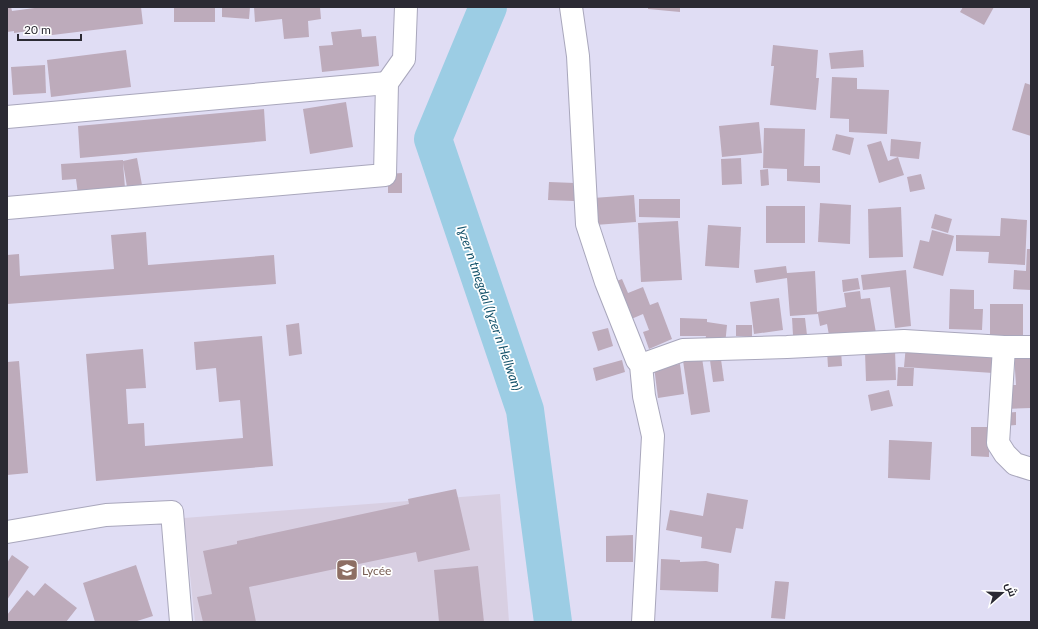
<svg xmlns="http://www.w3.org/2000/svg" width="1038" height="629" font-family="Lato,Cairo,sans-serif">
	<rect width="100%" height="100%" fill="#e0ddf4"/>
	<polygon fill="#d8cfe2" points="500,494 509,622 195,622 184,518"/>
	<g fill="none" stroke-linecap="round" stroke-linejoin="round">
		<polyline stroke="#9ccde4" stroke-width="38" points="488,7 433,139 525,410 553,622"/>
	</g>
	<g fill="#bdabbb">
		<polygon points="7,7 11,7 12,11 42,7 141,7 143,24 44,36 43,29 14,33 14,31 7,32"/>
		<rect x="174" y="7" width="41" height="15"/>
		<polygon points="222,7 250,7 249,19 222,17"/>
		<polygon points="254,7 320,7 321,19 308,21 309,37 284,39 282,19 255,22"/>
		<polygon points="648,7 680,7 680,12 648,9"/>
		<polygon points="963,7 994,7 984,25 960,12"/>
		<polygon points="361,29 362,37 376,36 379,66 322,72 319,46 333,45 331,32"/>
		<polygon points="773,45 818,50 816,78 819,78 816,110 770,105 774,66 771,66"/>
		<polygon points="126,50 131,87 51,97 47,60"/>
		<polygon points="863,50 864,67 831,69 829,53"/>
		<polygon points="45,65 46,93 13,95 11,67"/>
		<polygon points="832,77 857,78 857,89 889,90 887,134 849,132 849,119 830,118"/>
		<polygon points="1025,83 1031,85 1031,136 1012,130"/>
		<polygon points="346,102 353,147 310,154 303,109"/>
		<polygon points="264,109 266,141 80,158 78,126"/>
		<polygon points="759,122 762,153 722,157 719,126"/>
		<polygon points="764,128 805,129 804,166 820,166 820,183 787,181 787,169 763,168"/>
		<polygon points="836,134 854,138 850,155 832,150"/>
		<polygon points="891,139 921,142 919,159 890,156"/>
		<polygon points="881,141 888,161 898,157 904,175 879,183 867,145"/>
		<polygon points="137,158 142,185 127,187 123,163 125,188 78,194 76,179 62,180 61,164 123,160 123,161"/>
		<polygon points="741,158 742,184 722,185 721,159"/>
		<polygon points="768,169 769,185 761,186 760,170"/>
		<polygon points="402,173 402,193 388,193 388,174"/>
		<polygon points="921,174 925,189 910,192 907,177"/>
		<polygon points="549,182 575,183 574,201 548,200"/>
		<polygon points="634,195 636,222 595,225 593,198"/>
		<polygon points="639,199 680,199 680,218 639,217"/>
		<polygon points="820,203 851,205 850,244 818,242"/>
		<rect x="766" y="206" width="39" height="37"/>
		<polygon points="901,207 903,257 869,258 868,209"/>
		<polygon points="935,214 952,219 948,233 931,228"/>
		<polygon points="1001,218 1027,220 1025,265 988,263 989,252 956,251 956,235 1000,236"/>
		<polygon points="678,221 682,280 641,282 638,223"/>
		<polygon points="708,225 741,227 739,268 705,266"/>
		<polygon points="932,230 954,236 943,276 913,268 920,240 929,242"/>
		<polygon points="146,232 148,265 274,255 276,284 7,304 7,255 19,254 20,276 114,269 111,235"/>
		<polygon points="1027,249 1031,249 1031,290 1013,289 1014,270 1026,271"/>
		<polygon points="786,266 787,273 815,271 817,312 846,307 844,293 860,291 861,299 870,298 876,333 830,341 827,324 820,326 818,314 790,316 787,278 756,283 754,270"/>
		<polygon points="906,270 911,326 895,328 890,287 863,290 861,275"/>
		<polygon points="858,278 860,289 843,292 842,280"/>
		<polygon points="622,279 628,293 643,287 650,305 658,302 672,339 649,349 643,332 649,330 643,314 629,320 614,282"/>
		<polygon points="950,289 974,290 974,309 983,309 982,330 949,329"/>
		<polygon points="779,298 783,330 754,334 750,302"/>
		<polygon points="990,304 1023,304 1023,338 990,339"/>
		<polygon points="680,318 707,319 707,322 727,325 725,345 705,342 706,336 680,336"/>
		<polygon points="792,318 805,318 807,335 793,335"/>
		<polygon points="299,323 302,354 289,356 286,325"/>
		<polygon points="736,325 752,325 752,337 736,336"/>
		<polygon points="608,328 613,346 598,351 592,332"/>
		<polygon points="262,336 273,466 96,481 86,354 143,349 146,388 126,389 128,424 144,423 145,446 243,438 240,400 219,402 216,368 196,370 194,342"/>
		<polygon points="906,345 995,351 993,373 904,367"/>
		<polygon points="841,350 842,366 828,367 827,351"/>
		<polygon points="895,350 896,380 866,381 865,352"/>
		<polygon points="701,351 710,412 691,415 682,354"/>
		<polygon points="720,352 724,381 713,382 709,353"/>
		<polygon points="1031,354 1031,408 1003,409 1002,385 1016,385 1014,355"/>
		<polygon points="622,360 625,372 596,381 593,368"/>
		<polygon points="19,361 28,473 7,475 7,362"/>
		<polygon points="680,364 684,394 658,398 654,367"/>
		<polygon points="898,367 914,368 913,386 897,386"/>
		<polygon points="889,390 893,406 871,411 868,395"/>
		<polygon points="1016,412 1016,425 1004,426 1004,413"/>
		<polygon points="971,427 989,427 989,457 971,456"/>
		<polygon points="889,440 932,442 930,480 888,478"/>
		<polygon points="456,489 470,550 418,562 416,552 249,587 256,622 203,622 197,597 212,594 203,551 237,544 237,541 409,504 408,499"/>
		<polygon points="707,493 748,500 743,529 736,528 731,553 701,548 702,537 666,530 670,510 703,516"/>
		<polygon points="633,535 633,562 606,562 606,536"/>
		<polygon points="12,555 29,567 7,600 7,563"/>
		<polygon points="661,559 680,560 680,562 706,561 719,564 718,592 660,590"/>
		<polygon points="136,565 153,616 134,622 95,622 83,583"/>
		<polygon points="478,566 484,622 439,622 434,570"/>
		<polygon points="775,581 789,582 785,619 771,618"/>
		<polygon points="45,583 77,608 66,622 7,622 7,615 27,590 34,596"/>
	</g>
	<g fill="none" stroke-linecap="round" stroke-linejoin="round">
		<g stroke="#a9a7bc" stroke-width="24">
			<g id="minor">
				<polyline points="571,7 578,56 587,224 606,282 637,360 641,365 644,396 653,436 643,622"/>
				<polyline points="7,117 387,83"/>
				<polyline points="7,208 385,175 387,83 404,59 406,7"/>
				<polyline points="1004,347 998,443 1005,454 1015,464 1031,469"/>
				<polyline points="641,365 683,350 787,347 904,341 1004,347 1031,347"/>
				<polyline points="7,532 106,515 172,512 181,622"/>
			</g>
		</g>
		<use href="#minor" stroke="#fff" stroke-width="22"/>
	</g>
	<defs>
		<g id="school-square" transform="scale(1.15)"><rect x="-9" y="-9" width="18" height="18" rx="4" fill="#8d6e63" stroke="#fff"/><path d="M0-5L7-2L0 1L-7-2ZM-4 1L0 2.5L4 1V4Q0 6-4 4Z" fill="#fff"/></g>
	</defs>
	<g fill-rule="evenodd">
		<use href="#school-square" x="347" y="570"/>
	</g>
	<g text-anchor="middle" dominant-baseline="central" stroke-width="3.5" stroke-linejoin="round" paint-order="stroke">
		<g font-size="12" fill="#785e54" stroke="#fff" text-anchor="start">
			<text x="362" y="570">Lycée</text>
		</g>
		<g font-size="13" font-style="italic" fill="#15536b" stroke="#fff">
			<text transform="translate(490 308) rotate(71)">Iɣzer n tmegdal (Iɣzer n Hellwan)</text>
		</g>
	</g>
	<rect width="1038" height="629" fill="none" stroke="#2b2a33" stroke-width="16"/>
	<g transform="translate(1002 593) rotate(70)" stroke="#ffffff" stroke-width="3" paint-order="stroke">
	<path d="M0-3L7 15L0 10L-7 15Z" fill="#2b2a33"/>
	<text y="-6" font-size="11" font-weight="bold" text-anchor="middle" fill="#2b2a33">ش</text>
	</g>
	<path d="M18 34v6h63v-6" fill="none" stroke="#2b2a33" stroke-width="2"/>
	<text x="24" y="34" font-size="12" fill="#2b2a33" stroke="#ffffff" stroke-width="3" paint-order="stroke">20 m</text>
</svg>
